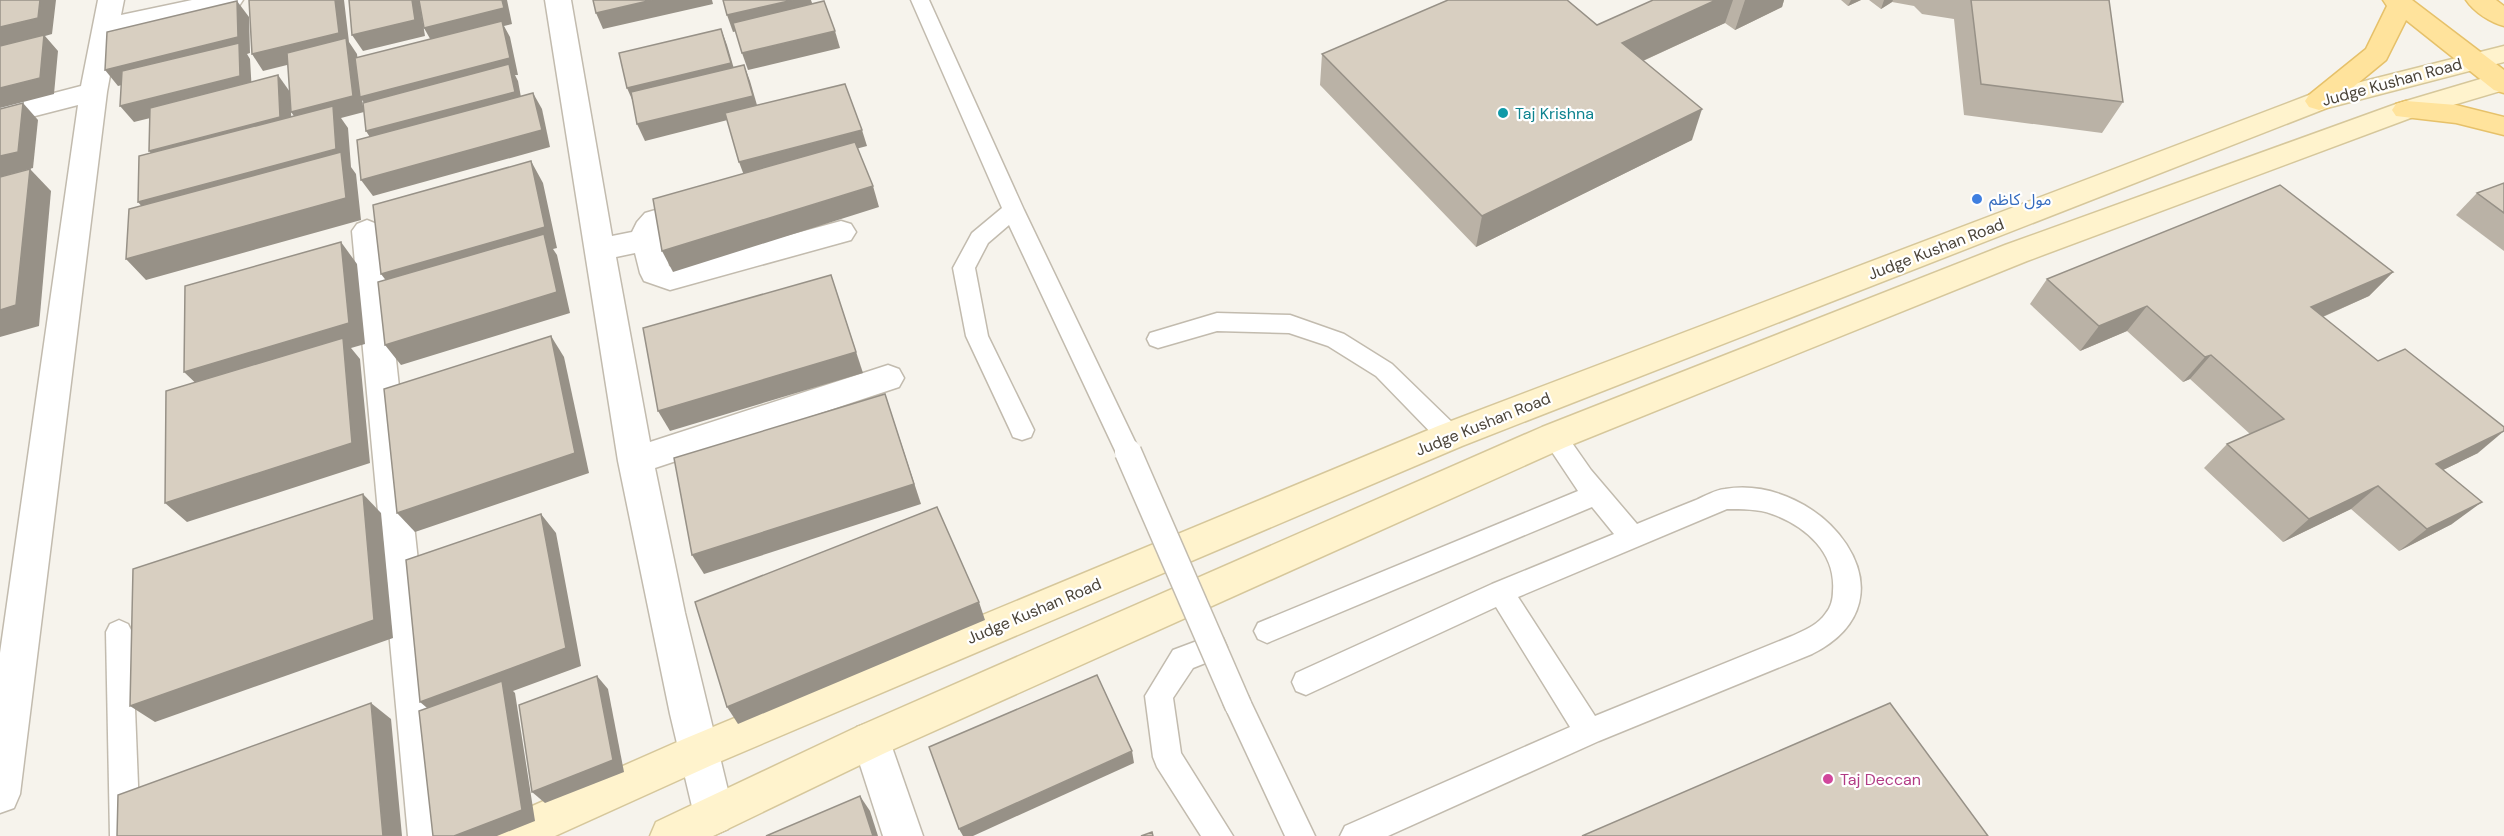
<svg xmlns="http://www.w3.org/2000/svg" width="2504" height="836" font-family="'DM Sans','Noto Sans Arabic',sans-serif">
	<rect width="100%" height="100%" fill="#f6f3ec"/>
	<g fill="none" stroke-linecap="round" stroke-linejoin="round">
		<g stroke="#c2bbae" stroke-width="3">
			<g id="service">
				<polygon points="911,0 929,0 1024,210 1140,452 1137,459 1128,462 1119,459 1009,225 988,243 975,268 988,336 1034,430 1031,437 1022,440 1013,437 1010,430 966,336 953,268 972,233 1002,208"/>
				<polygon points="1217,313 1290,315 1344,334 1392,364 1459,429 1462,436 1459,443 1450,446 1441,443 1376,376 1328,346 1289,333 1217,331 1158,348 1150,345 1147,339 1150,333"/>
				<path d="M1554 427 1563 430 1591 470 1637 524C1656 516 1676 508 1696 500 1705 496 1715 490 1725 489 1821 473 1924 598 1812 654L1599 741 1388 836H1340L1345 826 1570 727 1496 607 1306 695 1296 691 1292 682 1296 673 1492 584 1614 534 1592 507 1267 643 1258 639 1254 631 1258 623 1578 491 1542 437 1545 430ZM1727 509C1742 509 1758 509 1772 514 1806 526 1836 553 1833 591 1833 599 1831 607 1826 613 1818 625 1805 630 1792 636L1595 716 1518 597Z"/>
				<polygon points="119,620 128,624 132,632 140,836 110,836 106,632 110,624"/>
				<polygon points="1213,635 1223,638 1227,647 1223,656 1193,668 1173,698 1181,753 1233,836 1201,836 1157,767 1153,757 1145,696 1173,650"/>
				<polygon points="1238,692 1248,696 1315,836 1285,836 1224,705 1228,696"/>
			</g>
		</g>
		<g stroke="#c2bbae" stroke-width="3">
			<g id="minor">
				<polygon points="98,0 124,0 121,15 192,0 243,0 239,6 230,8 118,31 107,92 20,794 14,808 0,813 0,653 78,105 0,125 0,107 81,86"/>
				<polygon points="545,0 571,0 612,236 632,232 637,222 645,213 700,197 710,200 715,207 710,214 665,227 662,232 669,266 671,267 841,221 851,224 856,232 851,240 670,290 644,281 640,273 635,253 616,257 650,442 888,365 899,369 904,378 899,387 655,468 685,613 734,815 728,829 714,835 700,829 694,815 670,714 618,461"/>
				<polygon points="367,220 377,224 382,231 448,836 408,836 352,231 357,224"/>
				<polygon points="871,722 885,727 923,836 883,836 852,740 857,727"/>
			</g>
		</g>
		<g stroke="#d6c79b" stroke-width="3">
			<g id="secondary">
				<polygon points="2504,46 2504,62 2327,108 1462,446 712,765 555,836 490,836 496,822 684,739 1438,426 2309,95"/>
				<polygon points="2504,72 2504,90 2416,116 2027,261 1566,447 885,753 713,836 650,836 656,822 857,727 1542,427 2005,245 2396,104"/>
			</g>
		</g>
		<g stroke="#e6c16a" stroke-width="3">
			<g id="primary">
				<polygon points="2383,0 2412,0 2504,70 2504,93 2494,90 2406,20 2386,60 2329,107 2319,110 2309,107 2305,101 2309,95 2366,49 2387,6"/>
				<path d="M2466 0H2496L2504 6V26C2491 23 2474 12 2466 0Z"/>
				<polygon points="2406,101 2456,105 2504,117 2504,135 2456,123 2396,116 2392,110 2396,104"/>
			</g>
		</g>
		<use href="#service" fill="#fff" fill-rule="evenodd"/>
		<use href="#minor" fill="#fff" fill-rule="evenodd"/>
		<use href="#secondary" fill="#fff3cd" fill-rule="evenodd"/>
		<use href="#primary" fill="#ffe39c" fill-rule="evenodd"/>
		<g stroke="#c2bbae" stroke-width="29" stroke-linecap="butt">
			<polyline id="service-bridge" points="1128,452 1238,705"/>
		</g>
		<use href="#service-bridge" stroke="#fff" stroke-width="26"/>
	</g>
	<g fill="#bab2a6">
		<polygon points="1653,0 1784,0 1782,7 1735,30 1725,23 1643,61 1692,140 1476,247 1320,85 1322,54 1597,25"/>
		<polygon points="1841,0 1861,0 1848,6"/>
		<polygon points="1869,0 2109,0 2123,102 2102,133 1964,115 1954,19 1922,14 1914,6 1892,2 1881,9"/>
		<polygon points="2504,183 2504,251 2456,215 2477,193"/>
		<polygon points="2393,272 2369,296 2323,317 2478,453 2443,470 2452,524 2399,551 2351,509 2283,542 2204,468 2227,444 2250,434 2190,379 2183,382 2127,331 2080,351 2030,304 2047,279"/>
	</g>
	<g fill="#979187">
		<polygon points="40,0 56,0 52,34 45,36 58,51 54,94 0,108 0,27"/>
		<polygon points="335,0 344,0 349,42 357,54 362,96 433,44 424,28 502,0 507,0 512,24 504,26 510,37 518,75 515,75 518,81 523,108 377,148 366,131 371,113 362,100 364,112 341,118 348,128 351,167 356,174 361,220 146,280 126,259 157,224 138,202 303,128 291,112 347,50 263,71 252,54"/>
		<polygon points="412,0 419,0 425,36 363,51 352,35"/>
		<polygon points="652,0 712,0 713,4 603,29 596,13"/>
		<polygon points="793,0 811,0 815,12 733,32 727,15"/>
		<polygon points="1716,0 1733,0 1725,23 1614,74 1622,43"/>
		<polygon points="1745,0 1784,0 1782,7 1735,30"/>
		<polygon points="1851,0 1861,0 1848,6"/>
		<polygon points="1884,0 1893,0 1892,2 1881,9"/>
		<polygon points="237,1 249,17 250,53 247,54 250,59 252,93 134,122 120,106 239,56 118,86 105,70"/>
		<polygon points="721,29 727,45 737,79 634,104 627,88"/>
		<polygon points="835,31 840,48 748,70 742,53"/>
		<polygon points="744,65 750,81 759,112 645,141 637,124"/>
		<polygon points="278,75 290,92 292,134 163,167 149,151"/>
		<polygon points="533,93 542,109 550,147 373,196 361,180"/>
		<polygon points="23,103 38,120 33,168 0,177 0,156"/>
		<polygon points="1702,109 1692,140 1476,247 1482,216"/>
		<polygon points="862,130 867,146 745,178 739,162"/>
		<polygon points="531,161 543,183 557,248 553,249 557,255 570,313 401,365 385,345 397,295 381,274"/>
		<polygon points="30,169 51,191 39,326 0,337 0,310"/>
		<polygon points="873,186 879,207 673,272 662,251"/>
		<polygon points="341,242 357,264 365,344 351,348 360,359 370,463 187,522 165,503 205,392 184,372"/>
		<polygon points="2393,272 2369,296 2288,332 2311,307"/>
		<polygon points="831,275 863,373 670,431 658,411"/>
		<polygon points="2147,306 2127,331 2080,351 2099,326"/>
		<polygon points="551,336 564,357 589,473 415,532 397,513"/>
		<polygon points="2211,355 2190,379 2183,382 2205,357"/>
		<polygon points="885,394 921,504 704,574 692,555"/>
		<polygon points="2504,431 2478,453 2408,487 2436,464"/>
		<polygon points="2378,486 2351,509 2283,542 2309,519"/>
		<polygon points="363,494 381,513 393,638 155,722 130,706"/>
		<polygon points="2482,502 2452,524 2399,551 2427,529"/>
		<polygon points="541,514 556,533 581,666 513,691 515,693 535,821 497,836 454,836 439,718 420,702"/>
		<polygon points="979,602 985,620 738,724 727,707"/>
		<polygon points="597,676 608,689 624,772 545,803 532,792"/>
		<polygon points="371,703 391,719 402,836 383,836"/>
		<polygon points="1132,751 1134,763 973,836 963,836 959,829"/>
		<polygon points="860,796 870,811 878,836 873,836"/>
	</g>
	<g fill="#d8cfc1" stroke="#979187" stroke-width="1.5">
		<polygon points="0,0 40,0 38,18 0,27"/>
		<polygon points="249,0 335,0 339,33 252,54"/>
		<polygon points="349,0 412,0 415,20 352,35"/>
		<polygon points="419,0 502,0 504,8 424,28"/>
		<polygon points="593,0 652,0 596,13"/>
		<polygon points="723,0 793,0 727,15"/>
		<polygon points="1448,0 1567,0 1597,25 1653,0 1716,0 1622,43 1702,109 1482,216 1322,54"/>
		<polygon points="1971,0 2109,0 2123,102 1981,84"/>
		<polygon points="237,1 238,37 105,70 107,32"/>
		<polygon points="824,1 835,31 742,53 733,23"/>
		<polygon points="502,21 510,58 360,97 355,58"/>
		<polygon points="721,29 731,63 627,88 619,53"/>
		<polygon points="44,35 40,78 0,88 0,46"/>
		<polygon points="346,38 353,96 291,112 287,53"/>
		<polygon points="239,43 240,76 120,106 122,71"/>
		<polygon points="509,64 515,92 366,131 363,103"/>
		<polygon points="744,65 753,96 637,124 631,92"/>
		<polygon points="278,75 280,117 149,151 150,108"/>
		<polygon points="845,84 862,130 739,162 725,113"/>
		<polygon points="533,93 542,130 361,180 357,140"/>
		<polygon points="23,103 18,152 0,156 0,109"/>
		<polygon points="333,106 336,149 138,202 139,156"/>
		<polygon points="855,142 873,186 662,251 653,199"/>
		<polygon points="341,152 346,198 126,259 129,209"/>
		<polygon points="531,161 545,227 381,274 373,205"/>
		<polygon points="30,169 16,305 0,310 0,177"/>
		<polygon points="2504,183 2504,213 2477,193"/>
		<polygon points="2280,185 2393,272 2311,307 2378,361 2405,349 2504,427 2504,431 2436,464 2482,502 2427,529 2378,486 2309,519 2227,444 2284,419 2211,355 2205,357 2147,306 2099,326 2047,279"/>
		<polygon points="544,234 557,292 385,345 378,282"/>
		<polygon points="341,242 349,323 184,372 185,286"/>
		<polygon points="831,275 856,352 658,411 643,328"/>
		<polygon points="551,336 575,453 397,513 384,389"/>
		<polygon points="343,338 352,443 165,503 166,391"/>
		<polygon points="885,394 914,484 692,555 674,458"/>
		<polygon points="363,494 374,620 130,706 133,569"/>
		<polygon points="937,507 979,602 727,707 695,602"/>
		<polygon points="541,514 566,648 420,702 406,560"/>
		<polygon points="1097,675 1132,751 959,829 929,747"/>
		<polygon points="597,676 613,760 532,792 519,705"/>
		<polygon points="502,681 522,810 454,836 433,836 419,711"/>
		<polygon points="371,703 383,836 117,836 118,795"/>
		<polygon points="1890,703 1988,836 1582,836"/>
		<polygon points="860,796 873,836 766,836"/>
		<polygon points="1152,832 1153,836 1141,836"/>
	</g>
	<circle fill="#0f9aa8" stroke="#fff" stroke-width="2" cx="1503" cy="113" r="6"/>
	<circle fill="#3f7fe0" stroke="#fff" stroke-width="2" cx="1977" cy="199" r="6"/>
	<circle fill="#d1479c" stroke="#fff" stroke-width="2" cx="1828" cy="779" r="6"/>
	<g text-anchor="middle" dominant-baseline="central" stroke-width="4.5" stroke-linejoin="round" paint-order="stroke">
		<g font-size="16" fill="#4b4439" stroke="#fff">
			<text transform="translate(2392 82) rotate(-15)">Judge Kushan Road</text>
			<text transform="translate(1936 249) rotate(-21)">Judge Kushan Road</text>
			<text transform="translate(1483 424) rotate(-22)">Judge Kushan Road</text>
			<text transform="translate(1034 611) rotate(-23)">Judge Kushan Road</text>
		</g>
		<g font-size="16" fill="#0d838f" stroke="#fff" text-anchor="start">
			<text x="1515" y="113">Taj Krishna</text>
		</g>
		<g font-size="16" fill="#366cbe" stroke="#fff" text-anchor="start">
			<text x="1989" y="199">مول كاظم</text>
		</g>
		<g font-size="16" fill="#b23c85" stroke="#fff" text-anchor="start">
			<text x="1840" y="779">Taj Deccan</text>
		</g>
	</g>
</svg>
